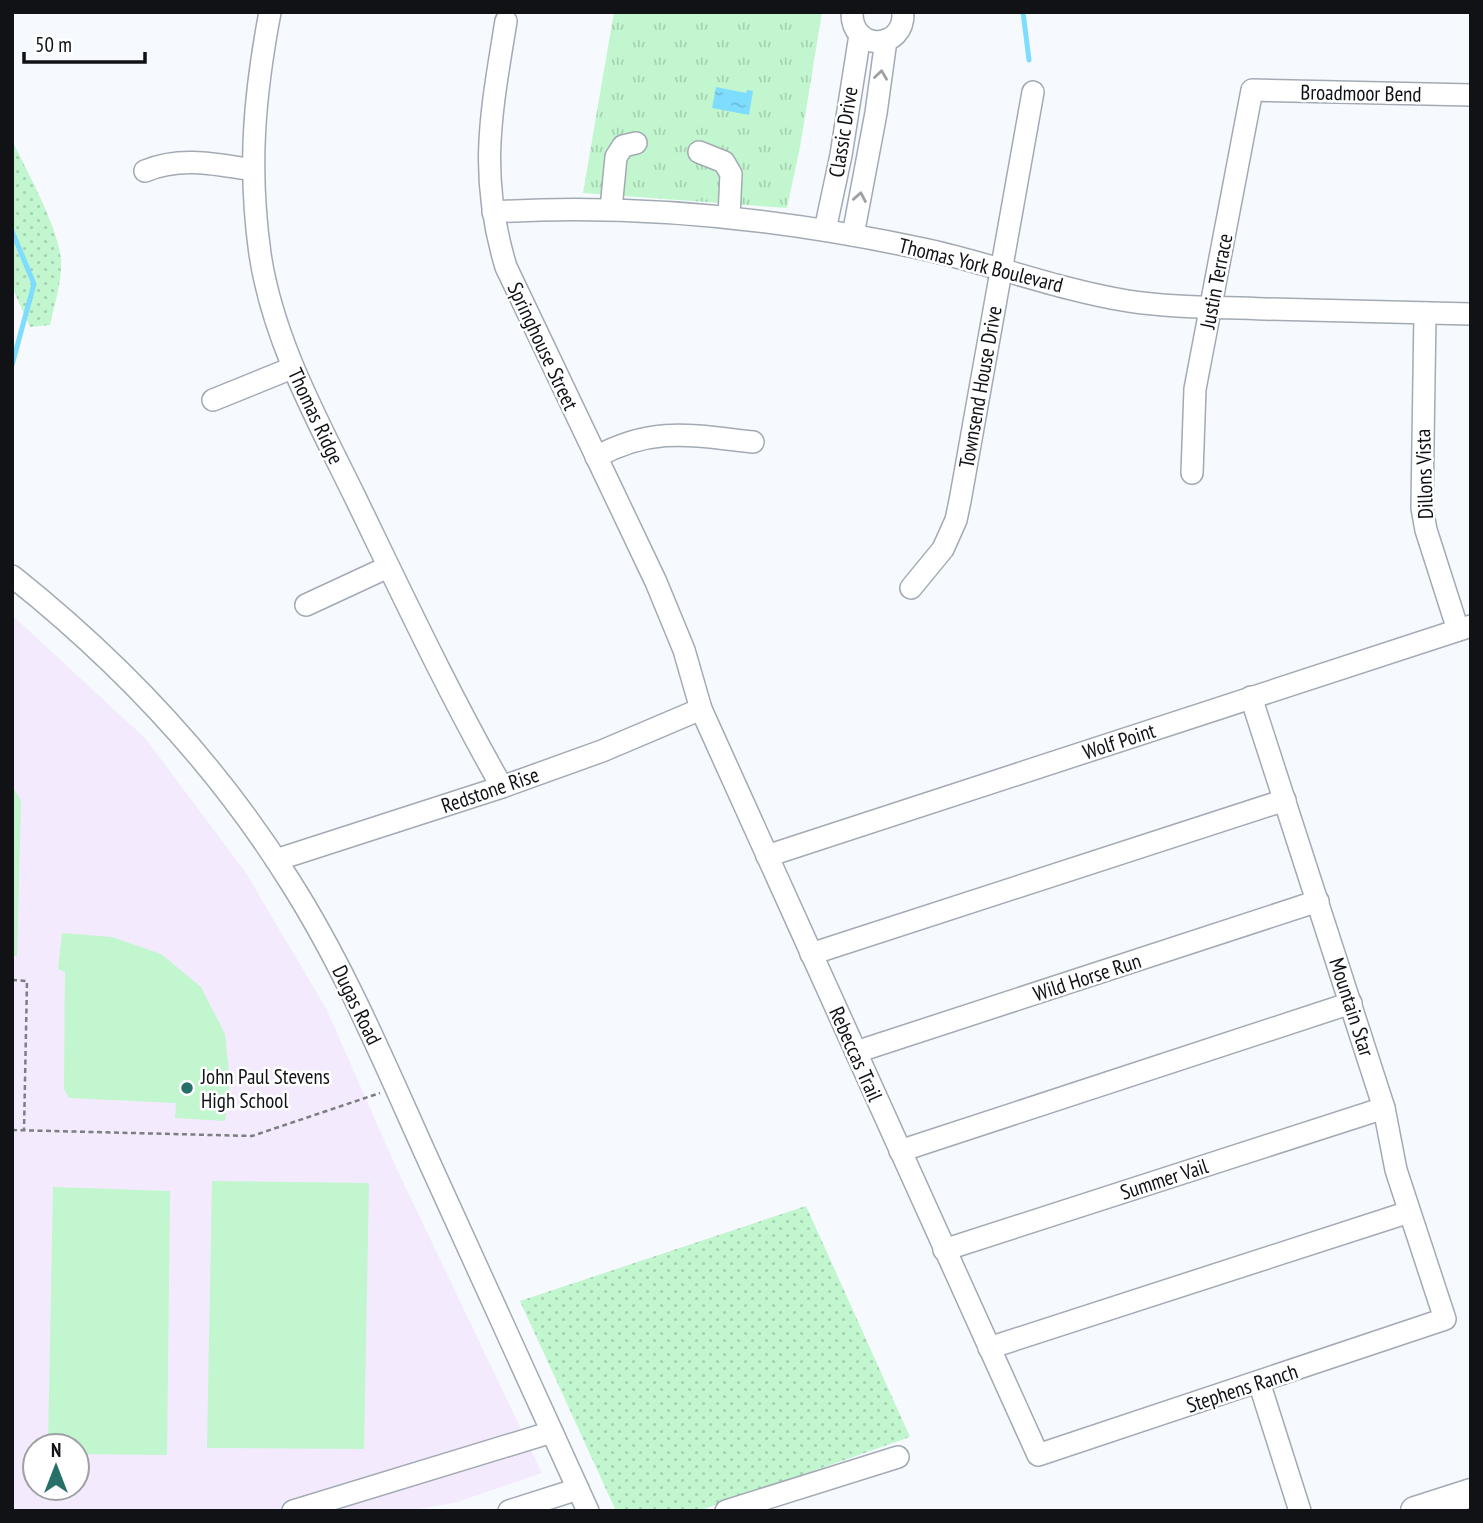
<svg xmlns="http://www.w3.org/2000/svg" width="1483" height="1523" font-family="'PT Sans Narrow',sans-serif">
	<defs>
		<pattern id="grass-dots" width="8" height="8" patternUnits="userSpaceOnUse" patternTransform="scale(1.75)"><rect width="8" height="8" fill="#c1f6ce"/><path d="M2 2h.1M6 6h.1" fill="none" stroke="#a5d2b0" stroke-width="1.8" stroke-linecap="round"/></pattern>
		<pattern id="park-tufts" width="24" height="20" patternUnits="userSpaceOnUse" patternTransform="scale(1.75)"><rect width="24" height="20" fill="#c1f6ce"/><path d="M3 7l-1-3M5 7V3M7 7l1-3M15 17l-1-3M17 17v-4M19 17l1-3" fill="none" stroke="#a5d2b0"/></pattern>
		<pattern id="water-ripples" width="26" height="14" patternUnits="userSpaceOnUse" patternTransform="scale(1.75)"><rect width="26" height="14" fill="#7eddfe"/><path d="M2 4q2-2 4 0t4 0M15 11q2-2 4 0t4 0" fill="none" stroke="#6cbdd9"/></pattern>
	</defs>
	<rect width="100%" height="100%" fill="#f6f9fd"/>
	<path fill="#f3ebfd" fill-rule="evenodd" d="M12 615 146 739 246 873 327 1010 395 1165 542 1473 457 1502 408 1511H12ZM35 1446H77V1488H35Z"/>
	<g fill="url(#grass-dots)">
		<path d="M12 140C27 172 59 228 61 261 62 282 54 305 50 325L30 327 12 287Z"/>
		<polygon points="806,1206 910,1437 698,1511 616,1511 520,1301"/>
	</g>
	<polygon fill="url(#park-tufts)" points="614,12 822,12 800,147 787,208 583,193"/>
	<g fill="#c1f6ce">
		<polygon points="12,785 21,801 17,956 12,956"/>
		<polygon points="62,933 112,937 161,954 201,987 225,1034 230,1083 225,1121 175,1118 176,1103 69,1098 64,1089 65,972 58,969"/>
		<polygon points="212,1181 369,1183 364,1449 207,1448"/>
		<polygon points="53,1187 170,1191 167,1455 77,1454 77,1446 48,1446"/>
	</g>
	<polygon fill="url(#water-ripples)" points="716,87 746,93 747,90 753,91 749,115 712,108"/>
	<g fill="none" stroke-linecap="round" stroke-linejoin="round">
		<g stroke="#7eddfe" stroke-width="5">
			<polyline points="1023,12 1029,60"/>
			<polyline points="12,231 34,284 12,365"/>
		</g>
		<g stroke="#a3aab4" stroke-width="24">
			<g id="minor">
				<path d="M270 12C254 97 248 168 260 254 273 341 318 421 356 499 403 596 449 694 502 787"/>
				<path d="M852 12C851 52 905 51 903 12"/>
				<path d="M506 21C491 114 478 174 506 267L656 582 684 650 701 709 1038 1455 1445 1319 1396 1170 1384 1108 1251 697"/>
				<polyline points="699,152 724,162 731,174 729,217"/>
				<path d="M145 171C180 156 216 164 253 170"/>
				<polyline points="611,209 616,157 623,146 636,143"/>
				<path d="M493 212C639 203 785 219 928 250 995 265 1060 290 1128 301 1173 308 1219 307 1265 309 1333 310 1402 312 1471 314"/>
				<polyline points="825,230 841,155 860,35"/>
				<polyline points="853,235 876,113 886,40"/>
				<polyline points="1425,313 1422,508 1426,530 1458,630"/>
				<polyline points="213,400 292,368"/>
				<path d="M596 457C653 426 691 435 753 442"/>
				<polyline points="1192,473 1195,389 1252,90 1471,95"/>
				<path d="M12 576C120 662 215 762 289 880 344 966 384 1062 426 1155 480 1273 534 1392 588 1511"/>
				<polyline points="911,588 943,549 956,520 960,501 1033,92"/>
				<polyline points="306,605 388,567"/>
				<polyline points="767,856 1471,626"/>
				<polyline points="276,860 502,787 602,751 701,709"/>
				<polyline points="811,954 1285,800"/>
				<polyline points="856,1052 1318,901"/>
				<polyline points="900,1151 1351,1003"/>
				<polyline points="944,1250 1384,1108"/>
				<polyline points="989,1348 1409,1212"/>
				<polyline points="1259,1382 1300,1511"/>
				<polyline points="293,1511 552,1432"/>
				<polyline points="509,1511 578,1489"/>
				<polyline points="726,1511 898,1457"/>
			</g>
		</g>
		<g stroke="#a3aab4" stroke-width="31">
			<polyline id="major" points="1415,1511 1471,1493"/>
		</g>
		<g stroke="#7c7e82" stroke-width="2.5" stroke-dasharray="5 3.5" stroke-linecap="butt">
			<polyline points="12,980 27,981 24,1130"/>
			<polyline points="12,1130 252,1136 380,1093"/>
		</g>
		<use href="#minor" stroke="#fff" stroke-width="21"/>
		<use href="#major" stroke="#fff" stroke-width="28"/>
	</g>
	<defs><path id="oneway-chevron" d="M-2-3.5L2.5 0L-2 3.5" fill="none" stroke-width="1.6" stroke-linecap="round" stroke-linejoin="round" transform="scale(1.75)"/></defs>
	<g stroke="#9fa0a2">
		<use href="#oneway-chevron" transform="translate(881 75) rotate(-82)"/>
		<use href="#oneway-chevron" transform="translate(860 197) rotate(-80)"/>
	</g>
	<circle fill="#277069" stroke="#fff" stroke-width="2.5" cx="187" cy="1088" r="7"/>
	<g text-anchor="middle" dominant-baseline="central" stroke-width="5" stroke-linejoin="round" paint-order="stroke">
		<g font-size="21" fill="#101216" stroke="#fff">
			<text transform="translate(1361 93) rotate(1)">Broadmoor Bend</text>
			<text transform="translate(843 132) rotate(-81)">Classic Drive</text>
			<text transform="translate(981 265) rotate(14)">Thomas York Boulevard</text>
			<text transform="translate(1216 281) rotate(-79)">Justin Terrace</text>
			<text transform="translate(543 346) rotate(65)">Springhouse Street</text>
			<text transform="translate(980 387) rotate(-80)">Townsend House Drive</text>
			<text transform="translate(316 416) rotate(65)">Thomas Ridge</text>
			<text transform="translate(1424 474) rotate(-92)">Dillons Vista</text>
			<text transform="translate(1119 741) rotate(-18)">Wolf Point</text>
			<text transform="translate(490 790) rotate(-19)">Redstone Rise</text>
			<text transform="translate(1087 977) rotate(-18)">Wild Horse Run</text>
			<text transform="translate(357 1005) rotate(64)">Dugas Road</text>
			<text transform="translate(1352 1007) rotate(72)">Mountain Star</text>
			<text transform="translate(856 1054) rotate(66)">Rebeccas Trail</text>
			<text transform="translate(1164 1179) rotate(-18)">Summer Vail</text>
			<text transform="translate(1242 1388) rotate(-18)">Stephens Ranch</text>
		</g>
		<g font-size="21" fill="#101216" stroke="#fff" text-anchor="start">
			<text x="201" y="1076">John Paul Stevens<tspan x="201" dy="24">High School</tspan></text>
		</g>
	</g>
	<rect width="1483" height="1523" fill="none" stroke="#101216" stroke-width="28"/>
	<g transform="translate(56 1467)"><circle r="33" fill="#ffffff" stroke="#9fa0a2" stroke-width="2"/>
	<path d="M0-5L12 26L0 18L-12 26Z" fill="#277069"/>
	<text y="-10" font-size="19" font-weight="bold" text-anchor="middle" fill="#101216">N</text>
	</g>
	<path d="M24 52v10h121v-10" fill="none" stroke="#101216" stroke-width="3.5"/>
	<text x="35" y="52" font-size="21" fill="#101216" stroke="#ffffff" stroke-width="5" paint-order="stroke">50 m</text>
</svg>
